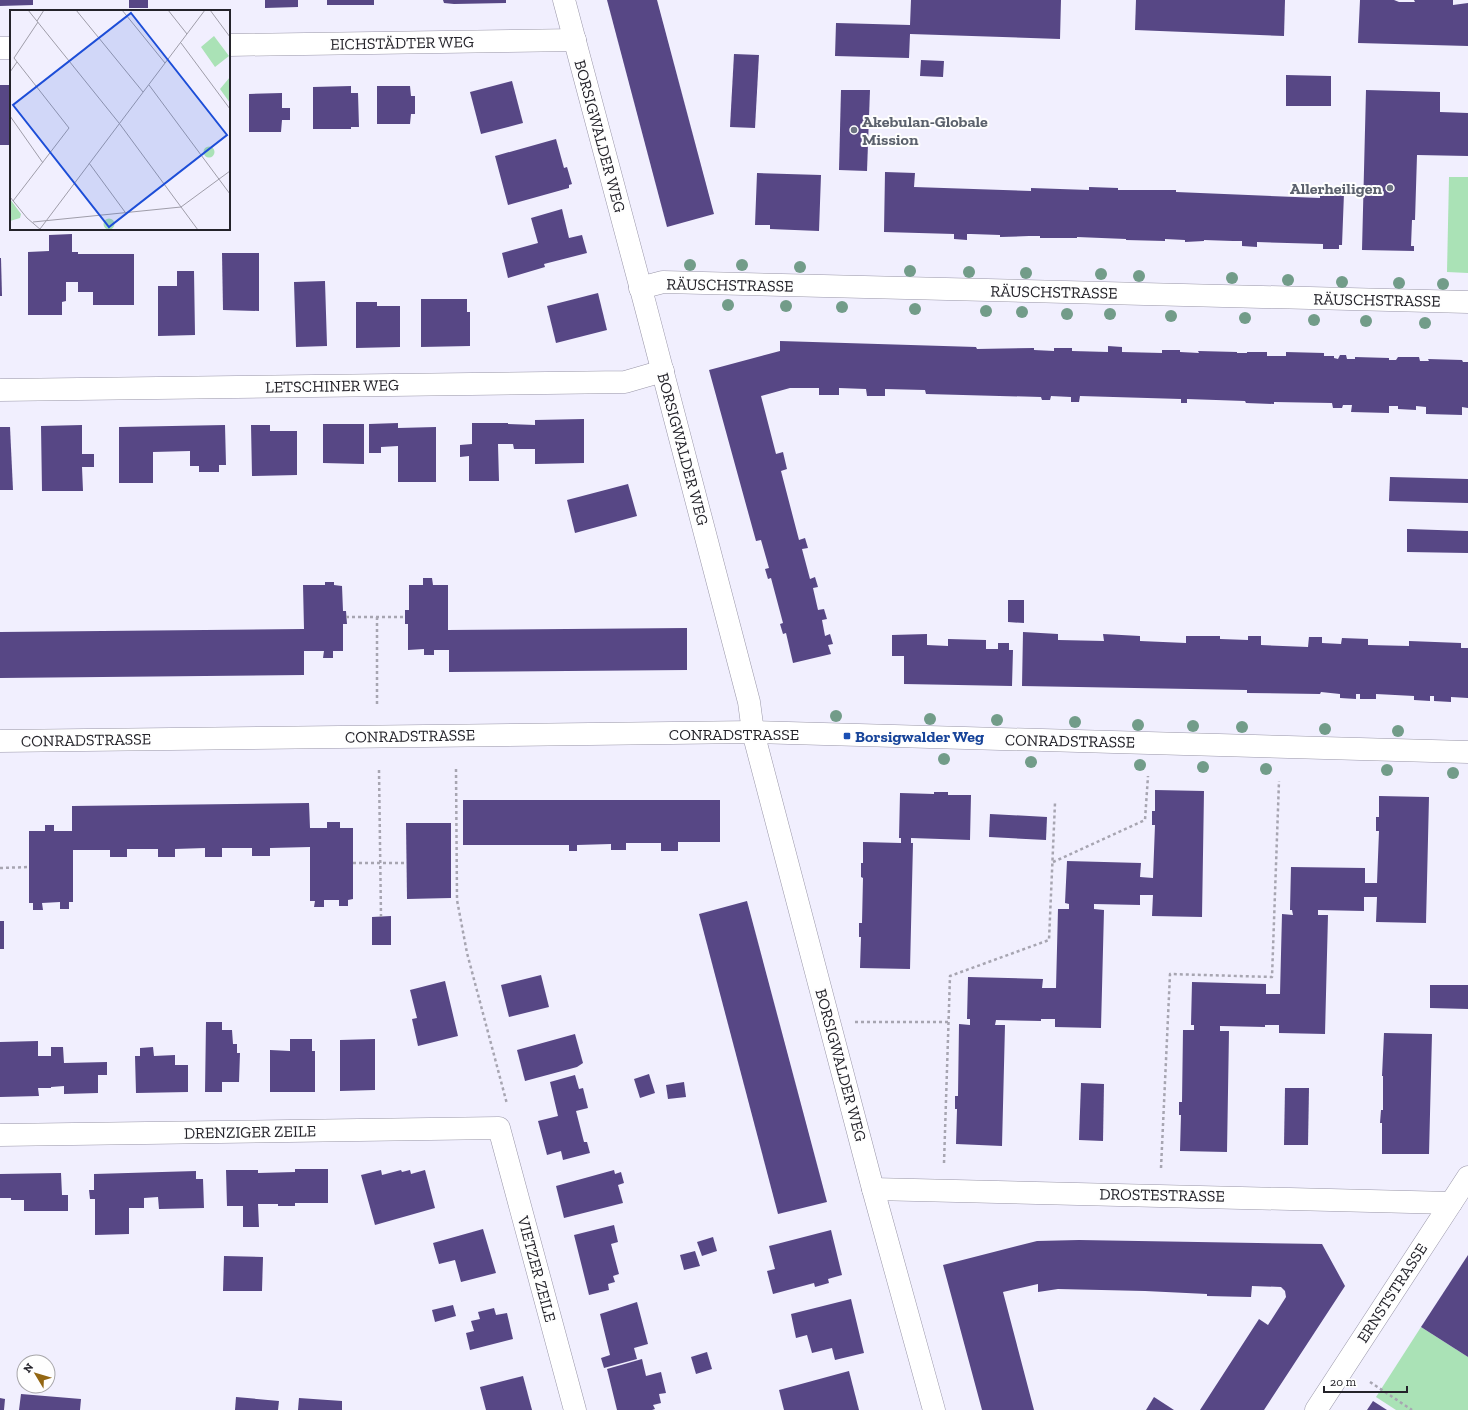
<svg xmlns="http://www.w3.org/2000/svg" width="1468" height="1410" font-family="'Zilla Slab',serif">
	<rect width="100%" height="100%" fill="#f1effe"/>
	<g fill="#aae2b6">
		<polygon points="1449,177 1468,177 1468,273 1447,272"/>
		<polygon points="1421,1327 1468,1357 1468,1410 1396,1410 1376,1397"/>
	</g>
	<g fill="#574785">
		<polygon points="0,0 33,0 33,5 0,6"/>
		<rect x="129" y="0" width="19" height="8"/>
		<polygon points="265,0 298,0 298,7 265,8"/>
		<rect x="327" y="0" width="47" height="5"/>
		<polygon points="443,0 506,0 506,3 454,4 444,3"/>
		<polygon points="607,0 657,0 714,214 667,227"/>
		<polygon points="911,0 1061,0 1060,39 910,34 909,58 835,56 836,23 910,25"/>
		<polygon points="1136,0 1285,0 1284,36 1135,30"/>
		<polygon points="1360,0 1394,0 1399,2 1415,2 1414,0 1453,0 1453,5 1468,3 1468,46 1358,43"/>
		<polygon points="734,54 759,55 755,128 730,127"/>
		<polygon points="921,60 944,61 943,77 920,76"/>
		<polygon points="1286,75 1331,76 1331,106 1286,106"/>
		<polygon points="512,81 523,123 481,134 470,92"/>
		<rect x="0" y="85" width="11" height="60"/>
		<polygon points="351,86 351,93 358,93 359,127 351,127 351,129 313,129 313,87"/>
		<polygon points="377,86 410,86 411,96 415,96 415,114 411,114 410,124 377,124"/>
		<polygon points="841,90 870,90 867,171 839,170"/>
		<polygon points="1366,90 1440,92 1440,112 1468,113 1468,156 1417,155 1415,220 1412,220 1411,246 1414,246 1414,251 1362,250"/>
		<polygon points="282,93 282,108 290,108 290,120 282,120 281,132 249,132 249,94"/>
		<polygon points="556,139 564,168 567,167 572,184 569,185 569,188 508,205 495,156"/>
		<polygon points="885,172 915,173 914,187 1031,191 1031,188 1089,190 1089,187 1118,188 1118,190 1176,190 1176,192 1320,198 1320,192 1344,193 1342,245 1339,245 1339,249 1323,249 1323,244 1257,242 1257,247 1242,246 1242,241 1233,241 1204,240 1204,241 1185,242 1185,240 1165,239 1165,241 1126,240 1126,239 1077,237 1077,238 1040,238 1040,236 1029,236 1000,237 1000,235 971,234 967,234 967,240 954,239 954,234 884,232"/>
		<polygon points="757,173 821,175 819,231 770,229 770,225 755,225"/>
		<polygon points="562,209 569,238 582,235 587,253 544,264 545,267 508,278 502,253 538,243 531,218"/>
		<polygon points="72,234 72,252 78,252 78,254 134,254 134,305 93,305 93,292 78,292 78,282 66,282 66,301 62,302 62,315 28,315 28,252 49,251 49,235"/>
		<polygon points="222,253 259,253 259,311 223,310"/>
		<polygon points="0,258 1,258 2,296 0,296"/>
		<polygon points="177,271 194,271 195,335 158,336 158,286 177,286"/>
		<polygon points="325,281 327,346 296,347 294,282"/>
		<polygon points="598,293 607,330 556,343 547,306"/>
		<polygon points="421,299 467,299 467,312 470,312 470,346 421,347"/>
		<polygon points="356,302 377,302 377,306 400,306 400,347 356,348"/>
		<polygon points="780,341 976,347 977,349 1034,348 1034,350 1054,351 1054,348 1072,348 1072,351 1108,352 1108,346 1122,347 1122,352 1162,353 1162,350 1180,350 1180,352 1199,353 1198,351 1237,352 1237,353 1247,353 1247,352 1267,352 1267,356 1286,356 1286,352 1324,353 1324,356 1334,356 1334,358 1338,359 1340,355 1346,355 1347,359 1355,359 1355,357 1389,358 1389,360 1396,360 1398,357 1419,357 1420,361 1429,361 1428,359 1462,360 1463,362 1468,362 1468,408 1462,407 1462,415 1426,414 1426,407 1416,406 1416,410 1398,409 1398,406 1389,406 1389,413 1351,412 1352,405 1343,405 1342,408 1333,408 1332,403 1274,402 1274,404 1246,403 1245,401 1187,399 1187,403 1181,403 1181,399 1080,396 1079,402 1071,402 1071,397 1051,396 1050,400 1042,400 1041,397 926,394 925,390 885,389 885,396 867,396 866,389 839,388 839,395 819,395 819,388 790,388 761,396 776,454 783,452 787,469 781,471 799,540 805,538 808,548 802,549 810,579 815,577 818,587 813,588 818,610 824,609 827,619 822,620 825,636 830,634 833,644 828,645 831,654 793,663 786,633 783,634 780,624 783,623 771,578 768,579 765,569 769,568 761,540 756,541 709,370 780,351"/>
		<polygon points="584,419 584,463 535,464 535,449 514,449 513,444 498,444 499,481 469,481 469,456 460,457 460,445 472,444 472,423 508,423 508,424 535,425 535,420"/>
		<polygon points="398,423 398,428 436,427 436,482 398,482 398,446 381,447 381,453 369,453 369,424"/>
		<polygon points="323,424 364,424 364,464 323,463"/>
		<polygon points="82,425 82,454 94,454 94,467 82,467 83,491 42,491 41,426"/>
		<polygon points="225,425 226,465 219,465 219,472 199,472 199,466 190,466 190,451 153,452 153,483 119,483 119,427"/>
		<polygon points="251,425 270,425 270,431 297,431 297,475 252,476"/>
		<polygon points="0,427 10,427 13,490 0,490"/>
		<polygon points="1390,477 1468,479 1468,503 1389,501"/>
		<polygon points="628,484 637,516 575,533 567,500"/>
		<polygon points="1407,529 1468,531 1468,553 1407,552"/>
		<polygon points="423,578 432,578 433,585 448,585 448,630 687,628 687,670 449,672 449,650 434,650 434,655 424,655 424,649 408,650 408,624 405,624 405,610 409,610 409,585 423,585"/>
		<polygon points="325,582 334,582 334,585 342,586 343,611 346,611 347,624 343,624 343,651 333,651 333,658 323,658 324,651 304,651 304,675 0,678 0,632 304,629 303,585 325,585"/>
		<polygon points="1008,600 1024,600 1024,623 1008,622"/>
		<polygon points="1023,632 1058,634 1058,640 1104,641 1103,634 1140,636 1140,641 1186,643 1186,636 1220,636 1220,639 1248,640 1248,636 1261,636 1261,645 1308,647 1309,637 1322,637 1322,643 1341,644 1342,638 1368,639 1368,645 1409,646 1409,641 1461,643 1461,648 1468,648 1468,698 1451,697 1451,702 1434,701 1434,696 1430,696 1430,701 1414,700 1414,696 1376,694 1376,699 1360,699 1360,694 1356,694 1356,699 1340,698 1340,694 1321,692 1320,694 1247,693 1247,690 1022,686"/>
		<polygon points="927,634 927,645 948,646 948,639 986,640 986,649 998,649 998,643 1009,643 1009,650 1013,650 1012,686 904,684 904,656 892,656 892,635"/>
		<polygon points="1155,790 1204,791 1202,917 1152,916 1153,895 1140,895 1140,905 1094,904 1094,909 1104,910 1101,1028 1055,1027 1055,1019 1041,1019 1041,1021 996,1020 995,1025 1005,1025 1002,1146 956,1144 957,1109 955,1109 955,1096 958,1096 959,1024 970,1025 970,1019 967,1019 968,977 1043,979 1042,988 1056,988 1058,909 1069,909 1069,904 1065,903 1067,861 1141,863 1140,877 1153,878 1155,825 1152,825 1152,811 1155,811"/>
		<polygon points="934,792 948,792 948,795 971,795 970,840 911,838 911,843 913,843 910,969 860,968 861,937 859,937 859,923 862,923 863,878 861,877 861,863 863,863 863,842 901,843 901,838 899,838 900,793 934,794"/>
		<polygon points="1379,796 1429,797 1426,923 1376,922 1377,897 1364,897 1364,911 1318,910 1318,915 1328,915 1325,1034 1279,1033 1279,1025 1265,1025 1265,1027 1220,1026 1220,1031 1229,1031 1227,1152 1180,1151 1181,1115 1179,1115 1179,1102 1182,1102 1183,1030 1194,1030 1194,1025 1191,1025 1192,982 1266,984 1266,994 1280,994 1282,914 1293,915 1292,910 1290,910 1291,867 1365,868 1365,883 1377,883 1379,831 1376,831 1376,817 1379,817"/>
		<polygon points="463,800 720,800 720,842 678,842 678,851 661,851 661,843 626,843 626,850 611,850 611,844 577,845 577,851 569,851 569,845 463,845"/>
		<polygon points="309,803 310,828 327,828 327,822 340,822 340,828 353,828 353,899 348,900 348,906 339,906 339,900 324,900 324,907 314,907 315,901 310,901 310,847 270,848 270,856 252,856 252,848 222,848 222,857 205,857 205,848 175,849 175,857 158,857 158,849 127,849 127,857 110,857 110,850 73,850 73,902 69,902 69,909 60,909 60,902 42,903 43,910 33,910 33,903 29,903 29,831 45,831 45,825 54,825 54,831 72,831 72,806"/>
		<polygon points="990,814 1047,817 1046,840 989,837"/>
		<polygon points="406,823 451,823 451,898 407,899"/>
		<polygon points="747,901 827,1202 778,1214 699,914"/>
		<polygon points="391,916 391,945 372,945 372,917"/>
		<rect x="0" y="921" width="4" height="28"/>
		<polygon points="541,975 549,1007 509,1017 501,985"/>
		<polygon points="445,981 458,1036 418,1046 412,1019 417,1018 410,990"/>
		<polygon points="1430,985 1468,985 1468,1009 1430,1008"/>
		<polygon points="206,1022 222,1022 222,1030 232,1030 233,1044 237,1044 237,1053 240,1053 239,1082 222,1082 222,1092 205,1092"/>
		<polygon points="1384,1033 1432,1034 1429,1154 1382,1154 1382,1123 1380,1123 1381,1110 1383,1110 1383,1076 1382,1076"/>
		<polygon points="575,1034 583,1063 577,1067 525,1081 517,1050"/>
		<polygon points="290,1039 312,1039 312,1051 315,1051 315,1092 270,1092 270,1050 290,1051"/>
		<polygon points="375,1039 375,1090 340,1091 340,1040"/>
		<polygon points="38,1041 38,1056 51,1056 51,1047 63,1047 64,1063 107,1062 107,1075 98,1075 98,1093 64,1094 64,1086 51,1087 51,1088 38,1088 39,1096 0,1097 0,1042"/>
		<polygon points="153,1047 154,1056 175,1055 175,1065 188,1065 188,1092 136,1093 135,1056 140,1056 140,1048"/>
		<polygon points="649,1074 655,1093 640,1098 634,1079"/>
		<polygon points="575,1075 579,1089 583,1088 588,1108 576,1111 584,1142 587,1142 590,1153 563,1160 561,1151 547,1155 538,1121 558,1116 550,1082"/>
		<polygon points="684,1082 686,1097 668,1099 666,1085"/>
		<polygon points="1081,1083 1104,1084 1103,1141 1079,1140"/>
		<polygon points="1285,1088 1309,1088 1308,1145 1284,1145"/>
		<polygon points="295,1169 328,1169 328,1203 295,1203 295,1206 278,1206 278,1204 258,1204 259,1227 243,1227 243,1206 227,1206 226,1170 258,1170 258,1173 295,1172"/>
		<polygon points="381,1170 382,1175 401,1170 402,1172 410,1170 411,1174 425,1170 435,1208 375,1225 361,1175"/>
		<polygon points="614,1170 615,1174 621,1172 624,1183 618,1185 623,1203 564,1218 556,1186"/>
		<polygon points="196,1171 196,1179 203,1179 204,1208 159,1209 158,1197 144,1198 144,1208 129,1208 129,1234 95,1235 95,1199 90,1199 89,1190 94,1190 94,1174"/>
		<polygon points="61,1173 62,1195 68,1195 68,1211 24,1211 24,1200 11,1200 11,1198 0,1198 0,1174"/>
		<polygon points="614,1225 618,1242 611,1244 619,1274 613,1276 615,1282 608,1284 609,1290 589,1295 574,1235"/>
		<polygon points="483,1229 496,1273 461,1282 455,1260 439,1264 433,1243"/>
		<polygon points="831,1230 842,1275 828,1279 829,1283 815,1287 814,1283 773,1294 767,1271 775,1269 769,1246"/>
		<polygon points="713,1237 717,1251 702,1256 697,1242"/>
		<polygon points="1079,1240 1322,1244 1345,1286 1264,1410 1200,1410 1259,1319 1268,1325 1286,1297 1285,1291 1281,1287 1252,1286 1251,1297 1207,1296 1207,1294 1145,1291 1058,1289 1038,1292 1038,1284 1003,1292 1034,1410 982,1410 943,1265 1037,1241"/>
		<polygon points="695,1251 700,1266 684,1270 680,1255"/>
		<polygon points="1468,1255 1468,1357 1421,1327"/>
		<polygon points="224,1256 263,1257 262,1291 223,1291"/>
		<polygon points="851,1299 864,1353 835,1360 832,1348 812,1353 807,1335 796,1338 791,1314"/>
		<polygon points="637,1302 648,1344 634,1348 637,1359 604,1368 601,1358 610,1355 600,1314"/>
		<polygon points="453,1305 456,1316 435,1322 432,1310"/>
		<polygon points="494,1308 496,1315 507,1313 513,1339 470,1350 466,1333 474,1331 471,1321 480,1319 478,1312"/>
		<polygon points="707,1352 712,1369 696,1374 691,1357"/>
		<polygon points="642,1359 646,1376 661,1372 666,1393 659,1394 661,1403 653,1405 655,1409 652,1410 617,1410 607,1369"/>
		<polygon points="849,1371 859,1410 784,1410 779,1390"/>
		<polygon points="523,1376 532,1410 486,1410 480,1387"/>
		<polygon points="21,1394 81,1399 80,1410 19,1410"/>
		<polygon points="236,1397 279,1401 278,1410 235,1410"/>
		<polygon points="1154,1397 1174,1410 1146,1410"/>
		<polygon points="0,1398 5,1399 4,1410 0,1410"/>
		<polygon points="299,1398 342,1401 342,1410 298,1410"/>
		<polygon points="1373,1401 1387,1410 1367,1410"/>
	</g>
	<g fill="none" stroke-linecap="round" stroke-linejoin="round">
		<g stroke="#9996a8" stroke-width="23">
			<g id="minor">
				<path d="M564 0C627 234 688 467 749 702L753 732 873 1189 934 1410"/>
				<polyline points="229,45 575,40"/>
				<polyline points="0,48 11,48"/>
				<polyline points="640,288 663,282 1468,302"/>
				<polyline points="0,390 625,382 663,371"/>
				<polyline points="0,1135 499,1128 575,1410"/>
				<polyline points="873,1189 1451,1203"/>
				<polyline points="1316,1410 1468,1177"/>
			</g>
		</g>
		<g stroke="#9996a8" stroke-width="23">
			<polyline id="tertiary" points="0,741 753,732 1468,752"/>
		</g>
		<g stroke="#a7a5b1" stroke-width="2.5" stroke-dasharray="3 3" stroke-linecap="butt">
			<polyline points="346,617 405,617"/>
			<polyline points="377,617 377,706"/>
			<polyline points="456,769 457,900 467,953 507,1104"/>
			<polyline points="379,770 381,917"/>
			<polyline points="1053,862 1145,820 1148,776"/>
			<polyline points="353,863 407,863"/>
			<polyline points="0,868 29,867"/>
			<polyline points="855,1022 949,1022"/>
			<polyline points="944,1163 950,976 1049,940 1055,803"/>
			<polyline points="1161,1168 1170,974 1272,977 1279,781"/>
			<polyline points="1370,1382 1412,1410"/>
		</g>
		<use href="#minor" stroke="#fff" stroke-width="22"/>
		<use href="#tertiary" stroke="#fff" stroke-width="22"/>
	</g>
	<g fill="#729c89">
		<circle cx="690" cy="265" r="6"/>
		<circle cx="742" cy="265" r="6"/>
		<circle cx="800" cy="267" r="6"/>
		<circle cx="910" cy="271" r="6"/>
		<circle cx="969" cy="272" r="6"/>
		<circle cx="1026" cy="273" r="6"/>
		<circle cx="1101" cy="274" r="6"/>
		<circle cx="1139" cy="276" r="6"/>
		<circle cx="1232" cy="278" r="6"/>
		<circle cx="1288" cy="280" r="6"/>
		<circle cx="1342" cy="282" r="6"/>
		<circle cx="1399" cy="283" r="6"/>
		<circle cx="1443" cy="284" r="6"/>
		<circle cx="728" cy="305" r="6"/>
		<circle cx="786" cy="306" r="6"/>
		<circle cx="842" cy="307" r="6"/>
		<circle cx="915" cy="309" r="6"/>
		<circle cx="986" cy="311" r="6"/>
		<circle cx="1022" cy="312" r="6"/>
		<circle cx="1067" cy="314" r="6"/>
		<circle cx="1110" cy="314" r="6"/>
		<circle cx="1171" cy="316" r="6"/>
		<circle cx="1245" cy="318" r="6"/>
		<circle cx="1314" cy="320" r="6"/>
		<circle cx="1366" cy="321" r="6"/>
		<circle cx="1425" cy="323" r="6"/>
		<circle cx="836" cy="716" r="6"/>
		<circle cx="930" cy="719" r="6"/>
		<circle cx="997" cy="720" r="6"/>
		<circle cx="1075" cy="722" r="6"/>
		<circle cx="1138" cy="725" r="6"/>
		<circle cx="1193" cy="726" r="6"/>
		<circle cx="1242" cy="727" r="6"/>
		<circle cx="1325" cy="729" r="6"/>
		<circle cx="1398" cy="731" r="6"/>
		<circle cx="944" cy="759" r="6"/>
		<circle cx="1031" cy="762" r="6"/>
		<circle cx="1140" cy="765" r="6"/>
		<circle cx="1203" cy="767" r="6"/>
		<circle cx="1266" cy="769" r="6"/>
		<circle cx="1387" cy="770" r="6"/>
		<circle cx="1453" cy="773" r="6"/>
	</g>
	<g fill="#6b7280" stroke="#fefefe" stroke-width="1.5">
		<circle cx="854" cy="130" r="4"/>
		<circle cx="1390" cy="188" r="4"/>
	</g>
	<rect fill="#1a4fb4" stroke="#fefefe" stroke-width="1.5" x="843" y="732" width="8" height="8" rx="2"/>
	<g text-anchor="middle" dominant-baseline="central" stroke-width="4" stroke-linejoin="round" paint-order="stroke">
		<g font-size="16" fill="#24232a" stroke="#fefefe">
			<text transform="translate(402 43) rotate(-1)">EICHSTÄDTER WEG</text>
			<text transform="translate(600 136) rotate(75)">BORSIGWALDER WEG</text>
			<text transform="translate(730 285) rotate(1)">RÄUSCHSTRASSE</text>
			<text transform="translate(1054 292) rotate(1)">RÄUSCHSTRASSE</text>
			<text transform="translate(1377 300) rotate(1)">RÄUSCHSTRASSE</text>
			<text transform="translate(332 386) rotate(-1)">LETSCHINER WEG</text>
			<text transform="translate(683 449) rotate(75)">BORSIGWALDER WEG</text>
			<text x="734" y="734">CONRADSTRASSE</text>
			<text transform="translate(410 736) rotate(-1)">CONRADSTRASSE</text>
			<text transform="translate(86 740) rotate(-1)">CONRADSTRASSE</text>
			<text transform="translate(1070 741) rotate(1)">CONRADSTRASSE</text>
			<text transform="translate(841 1065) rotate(75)">BORSIGWALDER WEG</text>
			<text transform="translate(250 1132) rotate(-1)">DRENZIGER ZEILE</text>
			<text transform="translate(1162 1195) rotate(1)">DROSTESTRASSE</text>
			<text transform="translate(537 1269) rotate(75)">VIETZER ZEILE</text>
			<text transform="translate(1392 1293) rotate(-57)">ERNSTSTRASSE</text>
		</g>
		<g font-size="16" font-weight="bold" fill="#5b616d" stroke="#fefefe" text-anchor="start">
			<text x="862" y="121">Akebulan-Globale<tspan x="862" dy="18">Mission</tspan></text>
			<text x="1382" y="188" text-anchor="end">Allerheiligen</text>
		</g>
		<g font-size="16" font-weight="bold" fill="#164399" stroke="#fefefe" text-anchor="start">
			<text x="855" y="736">Borsigwalder Weg</text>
		</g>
	</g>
	<g transform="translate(10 10)">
		<rect width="220" height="220" fill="#f1effe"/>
		<path d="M204 26 219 46 205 57 191 37ZM220 67V93L210 79ZM193.5 142a5.5 5.5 0 1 1 11 0a5.5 5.5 0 1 1-11 0ZM0 189 11 204 10 208 0 211ZM93.5 214a5.5 5.5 0 1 1 11 0a5.5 5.5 0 1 1-11 0Z" fill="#aae2b6"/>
		<path fill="none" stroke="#9f9da9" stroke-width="1" d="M18 0 109 113 188 220M66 0 133 82M112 0 155 53M158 0 177 24M200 0 220 27M27 11 34 0M171 33 220 99M0 62 7 52M139 75 220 184M0 106 33 153M79 153 115 202M0 187 17 208 31 220M3 191 59 118 4 48 28 12M23 212 171 197 220 161M30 219 195 0"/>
		<path fill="#1d4ed8" fill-opacity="0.15" stroke="#1d4ed8" stroke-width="2" d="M121 3 217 125 99 217 3 95Z"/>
		<rect width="220" height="220" fill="none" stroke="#24232a" stroke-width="2"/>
	</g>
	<g transform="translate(36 1374) rotate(308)"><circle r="19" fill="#fefefe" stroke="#a7a6a9"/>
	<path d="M0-3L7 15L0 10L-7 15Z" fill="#936612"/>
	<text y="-6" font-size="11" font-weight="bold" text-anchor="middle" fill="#24232a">N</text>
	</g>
	<path d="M1324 1386v6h83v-6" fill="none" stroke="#24232a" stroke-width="2"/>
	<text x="1330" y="1386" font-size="12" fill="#24232a" stroke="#fefefe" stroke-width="3" paint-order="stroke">20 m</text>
</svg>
